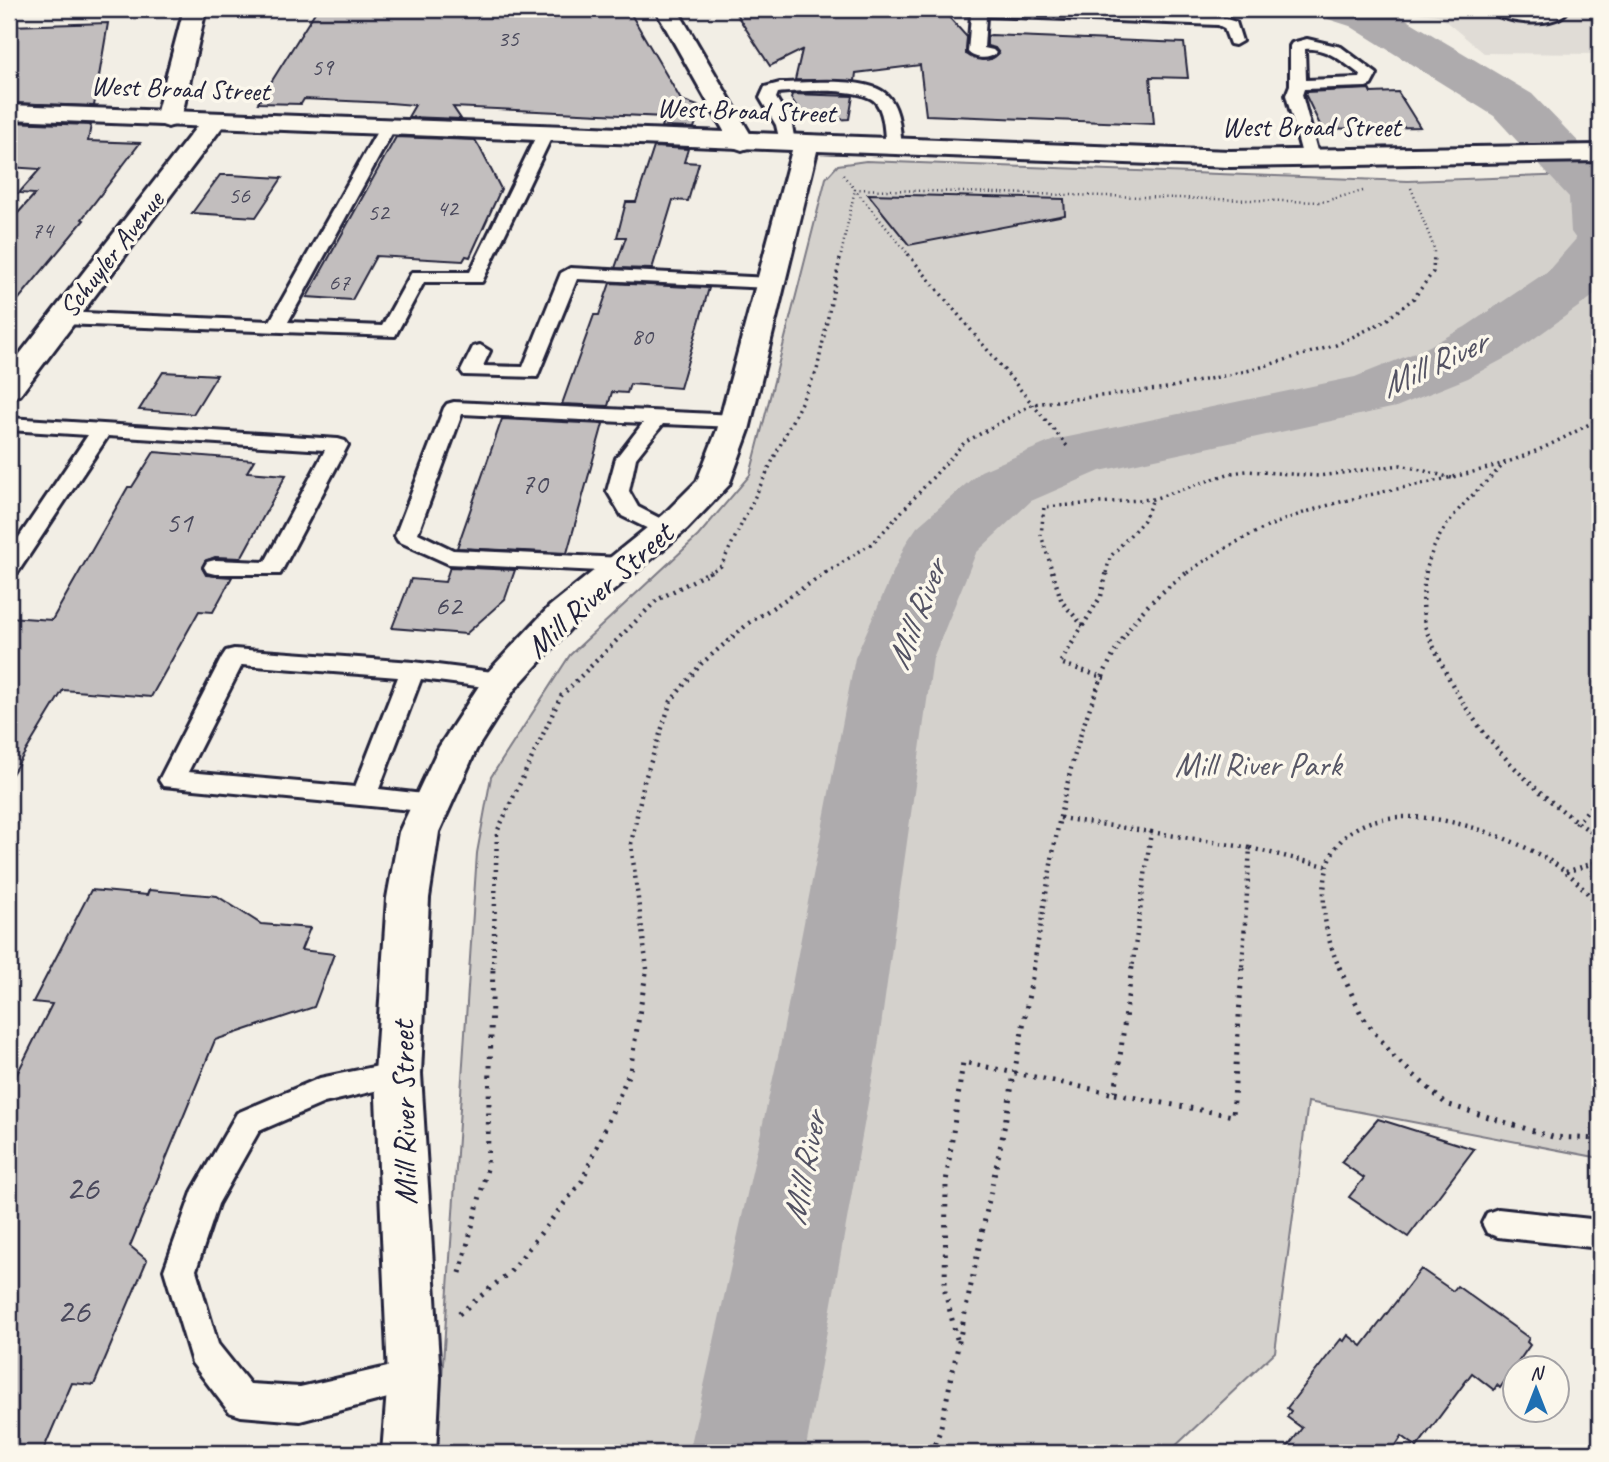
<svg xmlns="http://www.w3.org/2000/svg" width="1609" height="1462" font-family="Caveat,sans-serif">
	<rect width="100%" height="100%" fill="#f2eee5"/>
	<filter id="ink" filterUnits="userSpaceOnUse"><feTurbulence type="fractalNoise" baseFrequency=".0143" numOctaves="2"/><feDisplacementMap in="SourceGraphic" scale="14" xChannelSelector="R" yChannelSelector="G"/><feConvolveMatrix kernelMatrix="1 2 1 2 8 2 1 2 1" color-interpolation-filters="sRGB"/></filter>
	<g filter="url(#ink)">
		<polygon fill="#e0dcd6" points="1382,9 1600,9 1600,54 1484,53 1438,15"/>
		<polygon fill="#d4d1cc" stroke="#7b7a84" stroke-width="2" points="866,161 1408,181 1600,174 1600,1158 1308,1102 1275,1352 1168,1453 437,1453 477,853 491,777 570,655 698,536 750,475 826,178 838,165"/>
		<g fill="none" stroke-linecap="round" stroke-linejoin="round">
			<polygon fill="#aeabad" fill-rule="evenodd" points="1321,9 1389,9 1532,94 1600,164 1600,286 1592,297 1511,355 1468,378 1396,407 1100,471 1031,501 976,553 933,658 878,1047 805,1453 689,1453 780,1047 855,658 906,543 917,527 981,471 1054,440 1355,377 1422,350 1465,327 1548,271 1576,239 1571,232 1569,197 1494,116 1350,26 1328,19"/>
		</g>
		<g fill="#c2bebe" stroke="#22223b" stroke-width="2">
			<polygon points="317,9 628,9 681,100 701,107 694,128 661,127 664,117 453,107 461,119 408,117 415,105 390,103 304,99 301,104 258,103"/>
			<polygon points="733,9 933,9 941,15 948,16 967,37 966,54 982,60 991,59 999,53 995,48 987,46 987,36 991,35 1184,43 1188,78 1150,77 1154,124 926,115 920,65 856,73 855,81 795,80 802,50 770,66"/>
			<polygon points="108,23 94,106 9,103 9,26"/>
			<polygon points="1369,89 1371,93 1398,92 1420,127 1322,129 1305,94 1306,92"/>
			<polygon points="792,94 853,96 849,119 832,120 802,115 791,98"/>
			<polygon points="9,122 91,125 88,141 140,143 82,219 84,220 9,311 9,223 35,194 19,193 40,169 9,167"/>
			<polygon points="396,137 475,140 480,148 501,189 470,257 466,256 463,261 376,256 352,300 307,297"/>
			<polygon points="654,147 688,149 684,162 699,163 688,201 673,200 652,269 615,268 626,237 617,237 626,202 636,202"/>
			<polygon points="220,175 231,175 282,178 256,217 192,213"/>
			<polygon points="868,194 1064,199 1065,215 909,245"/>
			<polygon points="610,283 709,288 680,388 630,384 627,393 612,392 608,406 562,404 594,315 599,315"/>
			<polygon points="163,372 217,375 193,414 139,410"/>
			<polygon points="502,419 603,424 567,553 457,548"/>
			<polygon points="154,452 254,460 247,472 286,475 241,558 215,557 205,561 202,568 206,575 232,577 213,612 199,611 151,697 63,690 9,779 9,617 52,620 128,487 132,487"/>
			<polygon points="450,567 515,570 505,599 466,634 392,628 411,579 445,582"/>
			<polygon points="91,890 147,895 149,890 217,896 261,924 310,928 301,950 334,954 314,1007 215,1040 130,1246 147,1260 94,1385 72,1383 42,1453 9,1453 9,1090 52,1004 33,1002"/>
			<polygon points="1378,1119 1474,1149 1408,1237 1349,1197 1364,1178 1341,1162"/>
			<polygon points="1421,1269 1453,1291 1457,1286 1529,1338 1527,1342 1530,1345 1500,1388 1497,1385 1494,1390 1472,1373 1417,1447 1402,1436 1391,1453 1283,1453 1302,1428 1287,1417 1291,1411 1287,1408 1341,1339 1344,1341 1348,1335 1362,1346"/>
		</g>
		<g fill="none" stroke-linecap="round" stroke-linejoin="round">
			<g stroke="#22223b" stroke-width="6">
				<g id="service">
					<path d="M935 9H1030L1220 17 1236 22 1242 41 1235 45 1230 44 1224 28 1218 25 986 16 984 48 993 50 996 53C990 60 974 59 968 52L971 15 942 13Z"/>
					<path d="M1487 9C1507 8 1527 16 1547 13L1551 9H1565L1566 13C1550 29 1502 23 1487 9Z"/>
					<path d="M1307 39 1341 47 1377 74 1371 85 1366 87 1304 89 1302 95 1319 158 1311 163 1303 158 1286 95 1290 85V46L1292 43ZM1305 49C1327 47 1344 63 1361 75L1360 78 1306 80Z"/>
					<path d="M780 83C806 83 868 76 887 95 900 108 900 130 902 147L894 152 886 147C884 134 885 116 877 104 866 86 798 91 778 93L776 98 792 125 795 143 787 148 781 146 776 125 760 98 765 87Z"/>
					<polygon points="387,123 395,128 288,322 382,326 412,272 470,272 537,134 545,129 553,134 482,282 424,282 395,336 61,324 52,318 61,312 270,321 379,128"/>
					<polygon points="570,268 770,278 779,283 770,288 577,279 537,377 464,375 461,371 473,347 480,345 490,351 483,366 523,367 561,273"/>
					<polygon points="454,402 736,415 743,417 746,421 743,425 736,427 663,424 636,458 629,491 638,507 673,525 676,530 673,535 665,537 622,516 607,491 616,458 643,423 462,414 418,533 453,550 622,558 630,560 633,565 630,570 622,572 449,564 398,541 395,536 444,408 447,404"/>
					<polygon points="9,418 338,439 345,441 348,445 280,574 215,574 207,572 204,567 207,562 215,560 265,562 325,450 108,436 18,572 10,574 9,552 88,435 9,430"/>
					<path d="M234 649 413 662 501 673 509 675 513 681 509 687 501 689 421 679 379 789 441 796 445 803 441 810 432 812 163 786 159 780 222 657 226 651ZM242 665 398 677 355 787 188 772Z"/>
					<polygon points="398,1062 408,1065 413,1074 408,1083 324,1103 259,1131 218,1204 196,1270 218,1344 250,1384 300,1387 414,1361 426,1366 431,1377 426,1388 300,1421 241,1416 229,1412 192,1363 164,1270 193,1190 237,1113 320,1078"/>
					<polygon points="1498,1209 1600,1220 1600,1248 1498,1237 1487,1233 1482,1223 1487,1213"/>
				</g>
			</g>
			<g stroke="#22223b" stroke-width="6">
				<g id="minor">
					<polygon points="184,9 206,9 181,119 177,124 168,127 159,124 155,119"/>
					<polygon points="655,9 677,9 755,142 751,147 742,150 733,147"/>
					<polygon points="214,113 223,116 227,121 223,126 20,395 9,397 9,368 205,116"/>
				</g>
			</g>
			<g stroke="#22223b" stroke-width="6">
				<polygon id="secondary" points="9,105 1230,151 1600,145 1600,161 1230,167 817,151 749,430 729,485 687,529 576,622 514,690 476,750 439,832 429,898 421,1074 440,1377 436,1453 382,1453 388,1377 375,1074 387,898 399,832 439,747 488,672 550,606 663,515 697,481 717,430 792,150 9,119"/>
			</g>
			<g stroke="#22223b" stroke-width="2.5" stroke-dasharray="1 3.5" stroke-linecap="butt">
				<polyline points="843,175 909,255"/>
				<polyline points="1411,188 1434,248 1434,255"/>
				<polyline points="841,255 855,189 1321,202 1363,191"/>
			</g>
			<g stroke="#22223b" stroke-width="3.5" stroke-dasharray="2 4.5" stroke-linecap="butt">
				<polyline points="908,254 1067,446"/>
				<polyline points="708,573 721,566 817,370 841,254"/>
				<polyline points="826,573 874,542 964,443 1033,404 1167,388 1251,370 1336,345 1385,321 1414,298 1433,272 1434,254"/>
				<polyline points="1053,573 1041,535 1044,507 1153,499 1231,473 1247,471 1319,476 1401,465 1452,478"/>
				<polyline points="1106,573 1110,557 1144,520 1153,499"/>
				<path d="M1187 573C1229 543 1276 520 1326 506 1388 488 1453 481 1513 460 1544 449 1572 434 1600 418"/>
				<path d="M1426 573C1435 524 1472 497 1505 463"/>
			</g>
			<g stroke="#22223b" stroke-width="4.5" stroke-dasharray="2 5" stroke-linecap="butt">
				<polyline points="1052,571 1062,602 1084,627"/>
				<path d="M1426 571C1423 589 1422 607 1425 625 1428 637 1435 649 1440 660 1473 734 1533 793 1600 838"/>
				<polyline points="1105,678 1060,663 1101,596 1107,571"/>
				<polyline points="1060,818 1151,832 1132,969"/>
				<polyline points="1576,824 1600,796"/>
				<polyline points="1151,832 1250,848 1242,969"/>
				<polyline points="1250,848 1326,866"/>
				<polyline points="1566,872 1600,861"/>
				<polyline points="493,969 497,832 561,696 657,600 711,571"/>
				<polyline points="647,969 631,844 644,782 671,701 701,664 749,623 829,571"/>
				<path d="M1033 969C1054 858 1068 703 1141 613 1155 597 1172 584 1189 571"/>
				<path d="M1340 969C1327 941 1321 912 1325 881 1336 769 1512 829 1566 872 1579 882 1589 896 1600 907"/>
			</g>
			<g stroke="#22223b" stroke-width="5" stroke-dasharray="2.5 7" stroke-linecap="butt">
				<polyline points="1339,967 1362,1016 1395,1058 1446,1104 1553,1137 1600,1139"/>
				<polyline points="1115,1094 1233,1116 1242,967"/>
				<polyline points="460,1273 487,1169 493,967"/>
				<polyline points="459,1314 510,1272 582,1181 630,1071 647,967"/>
				<polyline points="957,1339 945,1292 946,1182 963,1062 1115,1094 1132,967"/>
				<polyline points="931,1453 940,1431 1003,1134 1034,967"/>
			</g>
			<use href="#service" fill="#fbf7ec" fill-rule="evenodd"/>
			<use href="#minor" fill="#fbf7ec" fill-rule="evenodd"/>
			<use href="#secondary" fill="#fbf7ec" fill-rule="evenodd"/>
		</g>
	</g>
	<g text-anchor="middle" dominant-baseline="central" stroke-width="7" stroke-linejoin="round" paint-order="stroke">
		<g font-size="24" fill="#4a495c">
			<text x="508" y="38">35</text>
			<text x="322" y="67">59</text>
			<text x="239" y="195">56</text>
			<text x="447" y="208">42</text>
			<text x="378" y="212">52</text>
			<text x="42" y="230">74</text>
			<text x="339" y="282">67</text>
			<text x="642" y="336">80</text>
		</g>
		<g font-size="28" fill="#22223b" stroke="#fbf7ec">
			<text transform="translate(180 88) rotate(2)">West Broad Street</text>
			<text transform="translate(746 110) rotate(2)">West Broad Street</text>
			<text x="1311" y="126">West Broad Street</text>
			<text transform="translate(111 254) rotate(-52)">Schuyler Avenue</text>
		</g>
		<g font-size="30" fill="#4a495c">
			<text x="534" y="483">70</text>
			<text x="179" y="522">51</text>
			<text x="448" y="605">62</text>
		</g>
		<g font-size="33" fill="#22223b" stroke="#fbf7ec">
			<text transform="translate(599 590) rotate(-42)">Mill River Street</text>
			<text transform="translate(404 1113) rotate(-91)">Mill River Street</text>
		</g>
		<g font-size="33" fill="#575766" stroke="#fbf7ec">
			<text x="1258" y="765">Mill River Park</text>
		</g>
		<g font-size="35" font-style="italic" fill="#535263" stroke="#fbf7ec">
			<text transform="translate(1433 364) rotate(-25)">Mill River</text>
			<text transform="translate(916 615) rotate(-69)">Mill River</text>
			<text transform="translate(804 1169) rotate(-79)">Mill River</text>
		</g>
		<g font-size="37" fill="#4a495c">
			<text x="82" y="1187">26</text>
			<text x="73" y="1310">26</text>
		</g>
	</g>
	<rect width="1609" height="1462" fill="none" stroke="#fbf7ec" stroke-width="35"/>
	<rect x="18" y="18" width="1574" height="1427" fill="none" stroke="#22223b" stroke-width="2.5" filter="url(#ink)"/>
	<g transform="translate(1536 1389)"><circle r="33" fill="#fbf7ec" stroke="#a4a2a5" stroke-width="2"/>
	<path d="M0-5L12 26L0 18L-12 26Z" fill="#1f6fb2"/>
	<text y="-10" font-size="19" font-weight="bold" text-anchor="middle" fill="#22223b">N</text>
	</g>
</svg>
